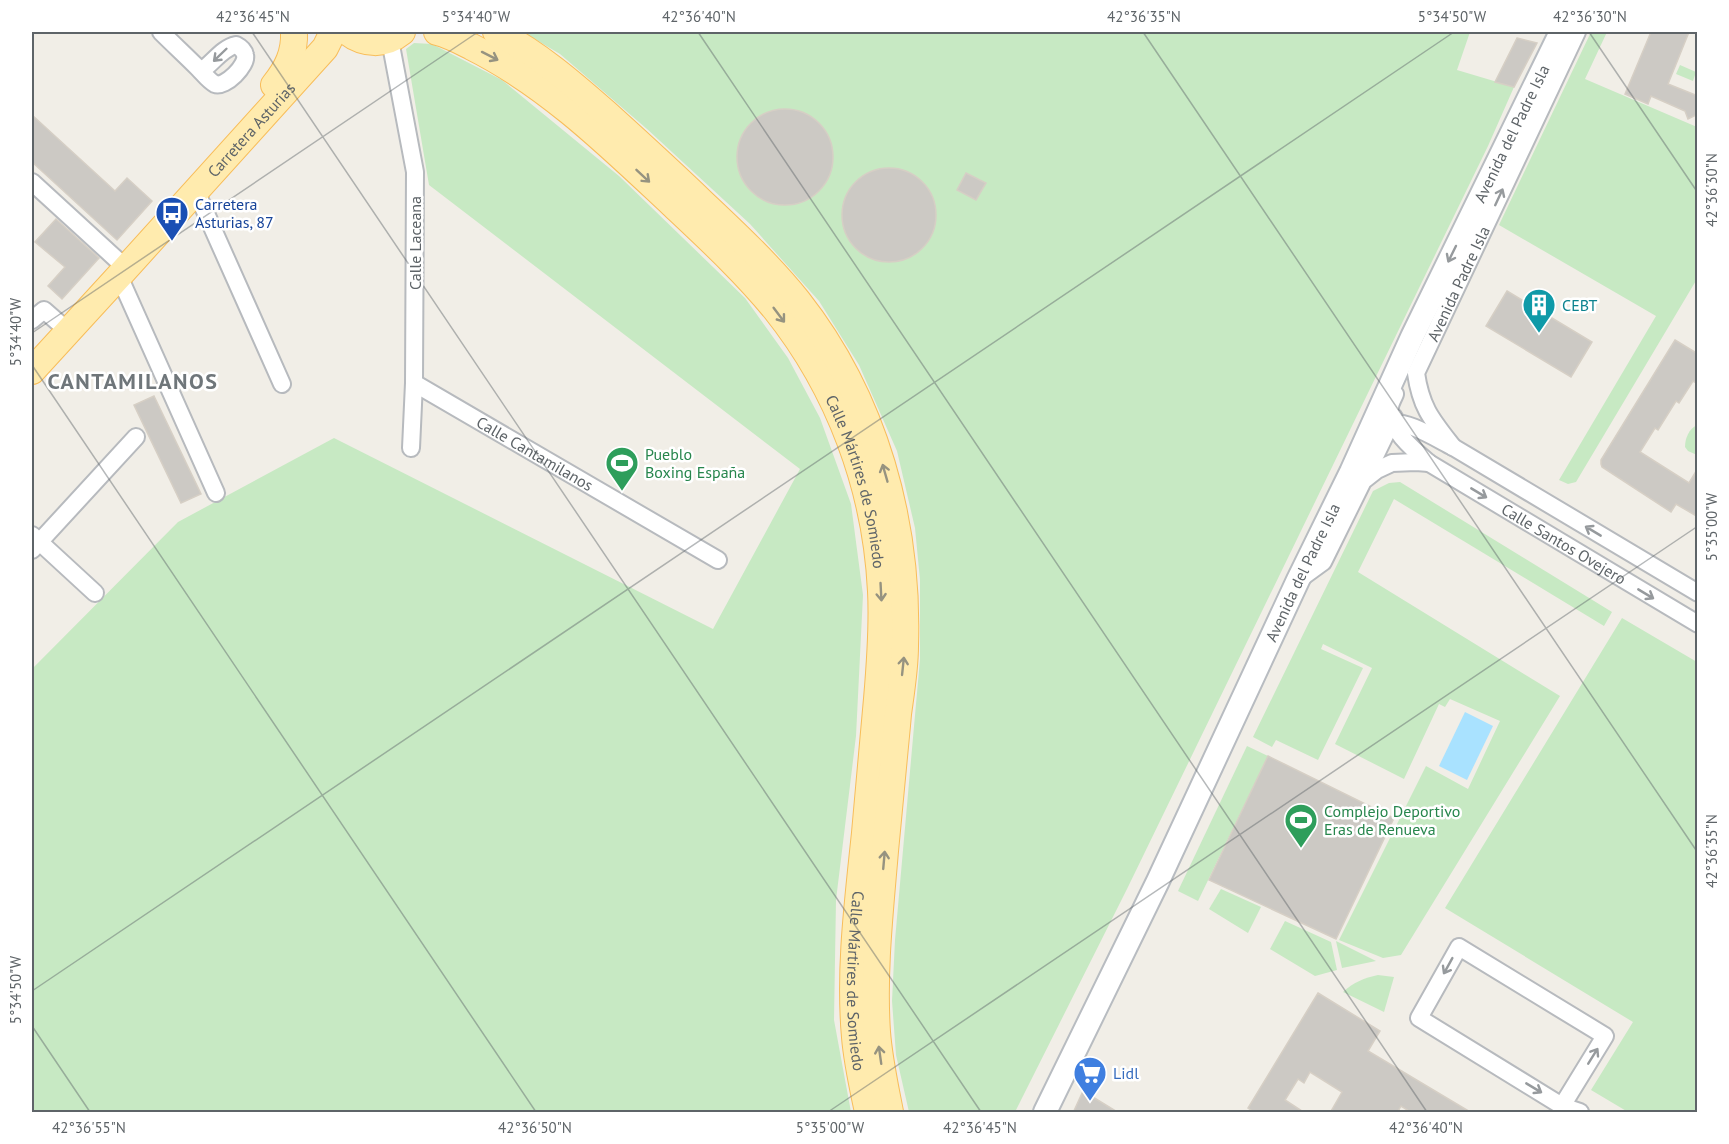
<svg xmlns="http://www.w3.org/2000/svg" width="1729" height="1144" font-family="'PT Sans',sans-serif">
	<rect width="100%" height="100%" fill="#f1eee7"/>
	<g fill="#c7e9c3">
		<polygon points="523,32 1470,32 1457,70 1514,87 1488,146 1127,889 1015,1112 909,1112 896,1055 892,1001 895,940 920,659 920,580 915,528 897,451 859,365 819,301 750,224 647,129 560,54"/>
		<polygon points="1591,32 1607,32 1585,79 1697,127 1697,279 1576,482 1568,484 1559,480 1656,316 1499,225"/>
		<polygon points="414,43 432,44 502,80 619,176 745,298 788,358 820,418 851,504 863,595 856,736 836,900 834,1020 851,1112 32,1112 32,669 178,522 334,438 713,629 800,469 429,185 406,49"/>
		<polygon points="1680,65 1696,72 1693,81 1676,74"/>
		<path d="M1697 425 1698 455H1697L1688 451 1685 447C1685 438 1689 429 1697 425Z"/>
		<polygon points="1400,482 1612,612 1604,626 1394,499 1358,572 1560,696 1401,955 1383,958 1339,940 1426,766 1468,789 1500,721 1450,699 1445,707 1439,704 1404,779 1335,744 1372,668 1323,644 1321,649 1363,668 1318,760 1276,740 1272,747 1253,737 1373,491 1389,483"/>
		<polygon points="1622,618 1697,662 1697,1112 1628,1112 1591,1090 1633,1022 1445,908"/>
		<polygon points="1247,746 1268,756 1198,901 1178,891"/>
		<polygon points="1221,889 1261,907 1248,933 1209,909"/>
		<polygon points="1285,921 1331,942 1337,970 1315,976 1270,949"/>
		<polygon points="1336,941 1376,961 1342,968"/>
		<path d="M1378 975 1394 977 1384 1012 1343 992C1354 982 1364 978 1378 975Z"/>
	</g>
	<polygon fill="#a9e2ff" points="1465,712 1493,726 1467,780 1439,766"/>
	<g fill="#ccc9c4" stroke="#d6cfc5" stroke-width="1.5">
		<polygon points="1651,32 1689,32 1668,84 1698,96 1698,114 1688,119 1685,111 1651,96 1648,104 1625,94"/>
		<polygon points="1517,38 1537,43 1514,87 1495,82"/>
		<circle cx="785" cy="157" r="48"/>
		<polygon points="32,115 115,191 127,178 152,201 117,240 32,162"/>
		<circle cx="889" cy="215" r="47"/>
		<polygon points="966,173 986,183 976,200 957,190"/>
		<polygon points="56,219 99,258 62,299 48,286 65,267 35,242"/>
		<polygon points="1507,291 1592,342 1571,377 1486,326"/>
		<polygon points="1675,340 1698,354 1698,384 1693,381 1679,403 1676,401 1658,430 1655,428 1640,452 1689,483 1698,468 1698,517 1676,504 1671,512 1602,467 1601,464 1601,460"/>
		<polygon points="154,396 201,494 181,503 134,405"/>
		<polygon points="1268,756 1394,818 1336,939 1209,880"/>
		<polygon points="1318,993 1380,1031 1368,1051 1472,1113 1412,1113 1401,1106 1397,1113 1330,1113 1342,1092 1310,1072 1304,1083 1298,1079 1285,1100 1305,1113 1255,1113 1248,1108"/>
		<polygon points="1083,1091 1119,1113 1073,1113"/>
	</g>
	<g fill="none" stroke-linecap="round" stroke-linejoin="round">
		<g stroke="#b7babe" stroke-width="20">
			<g id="minor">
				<path d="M161 32C173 44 186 56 198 68 203 73 209 81 215 84 225 88 248 65 245 55 244 50 240 47 236 45 222 48 213 63 201 71"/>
				<polyline points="390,40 415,172 414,383 411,448"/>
				<polyline points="32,182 126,268"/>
				<polyline points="196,191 282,384"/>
				<polyline points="119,276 216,493"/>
				<polyline points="32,320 44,310 68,331"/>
				<path id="s1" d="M414 383 718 560"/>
				<path id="s2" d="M1395 394C1393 399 1390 403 1390 408 1387 428 1415 451 1429 463L1698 624"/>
				<path d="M1387 424C1405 418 1437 439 1453 447L1698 593"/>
				<path id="s3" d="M1453 447C1432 420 1421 408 1416 373L1577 32"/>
				<polyline points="1365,477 1394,417"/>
				<polyline points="32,535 95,593"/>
				<polyline points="32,550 136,437"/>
				<polyline points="1301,578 1323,562 1363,481 1377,470 1392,463 1416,462 1429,463"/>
				<polyline points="1562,1106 1605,1036 1459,947 1419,1018 1562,1106 1580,1112"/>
			</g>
		</g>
		<g stroke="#b8bcc1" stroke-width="26">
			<g id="secondary">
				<path id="s4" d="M1045 1112 1158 881 1298 580 1351 472 1412 337 1561 32"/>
			</g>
		</g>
		<g stroke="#f8bd59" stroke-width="28">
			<g id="primary">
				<path d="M347 32C364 45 385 46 402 32"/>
				<path id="s5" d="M437 32C449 35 460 41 472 47 548 85 610 146 672 204 707 237 744 271 775 309 839 389 876 488 881 591 883 627 880 664 877 699 873 744 869 789 865 833 858 901 849 969 855 1037 857 1062 863 1088 868 1112"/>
				<path d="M496 32C536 52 572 83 606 113 638 142 671 172 702 202 734 232 771 267 798 301 875 399 909 523 905 646 905 669 901 692 898 714 894 760 889 806 885 851 880 911 873 972 877 1032 879 1059 885 1086 890 1112"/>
				<path d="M274 85C287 69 295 53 294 32"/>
				<path id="s6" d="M32 371 119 276 325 48 333 32"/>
			</g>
		</g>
		<use href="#minor" stroke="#fff" stroke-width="16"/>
		<use href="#secondary" stroke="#fff" stroke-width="22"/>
		<use href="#primary" stroke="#ffebae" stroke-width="26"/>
	</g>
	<defs><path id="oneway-shaft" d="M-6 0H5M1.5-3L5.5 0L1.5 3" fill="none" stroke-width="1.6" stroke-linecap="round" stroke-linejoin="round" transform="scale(1.5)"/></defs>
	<g stroke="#969a9d">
		<use href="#oneway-shaft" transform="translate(220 55) rotate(136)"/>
		<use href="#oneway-shaft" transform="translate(1499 197) rotate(-65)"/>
		<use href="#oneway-shaft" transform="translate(1452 254) rotate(116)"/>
		<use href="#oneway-shaft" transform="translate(1479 493) rotate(31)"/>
		<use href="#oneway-shaft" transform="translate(1593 531) rotate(-149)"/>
		<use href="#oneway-shaft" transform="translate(1646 594) rotate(31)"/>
		<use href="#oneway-shaft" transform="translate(1448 966) rotate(119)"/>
		<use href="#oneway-shaft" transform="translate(1593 1056) rotate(-58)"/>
		<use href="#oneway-shaft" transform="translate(1534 1088) rotate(31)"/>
	</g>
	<g stroke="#969380">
		<use href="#oneway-shaft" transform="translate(490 56) rotate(27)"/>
		<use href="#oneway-shaft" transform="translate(643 176) rotate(43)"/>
		<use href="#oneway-shaft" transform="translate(779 315) rotate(53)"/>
		<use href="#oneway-shaft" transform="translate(885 473) rotate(-106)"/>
		<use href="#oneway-shaft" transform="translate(881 592) rotate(87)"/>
		<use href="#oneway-shaft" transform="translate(903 666) rotate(-84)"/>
		<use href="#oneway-shaft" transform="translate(884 860) rotate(-85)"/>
		<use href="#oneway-shaft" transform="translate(880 1055) rotate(-98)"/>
	</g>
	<path fill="none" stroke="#5e6468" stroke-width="1.5" stroke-opacity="0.45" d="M252 32 981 1112M698 32 1427 1112M1143 32 1698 853M1589 32 1698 193M32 333 478 32M32 365 536 1112M32 991 1454 32M32 1026 90 1112M828 1112 1698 526"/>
	<defs>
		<g id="bus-pin" transform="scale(1.725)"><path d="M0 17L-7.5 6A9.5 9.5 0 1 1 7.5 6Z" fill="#1a4fb4" stroke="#fff"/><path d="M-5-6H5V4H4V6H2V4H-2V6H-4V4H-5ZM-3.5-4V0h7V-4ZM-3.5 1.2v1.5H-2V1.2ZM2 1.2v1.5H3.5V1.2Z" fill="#fff"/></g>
		<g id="building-pin" transform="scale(1.725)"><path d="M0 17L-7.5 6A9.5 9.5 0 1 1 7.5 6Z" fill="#0f9aa8" stroke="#fff"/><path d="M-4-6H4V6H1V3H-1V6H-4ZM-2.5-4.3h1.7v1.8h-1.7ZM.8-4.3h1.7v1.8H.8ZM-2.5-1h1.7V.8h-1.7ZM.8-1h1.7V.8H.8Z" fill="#fff"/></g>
		<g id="stadium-pin" transform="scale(1.725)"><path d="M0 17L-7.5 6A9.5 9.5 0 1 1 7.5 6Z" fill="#2e9e5b" stroke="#fff"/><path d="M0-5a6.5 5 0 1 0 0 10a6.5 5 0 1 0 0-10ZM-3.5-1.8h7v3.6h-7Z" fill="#fff"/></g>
		<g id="supermarket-pin" transform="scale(1.725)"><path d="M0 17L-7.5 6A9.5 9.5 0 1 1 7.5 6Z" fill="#3f7fe0" stroke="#fff"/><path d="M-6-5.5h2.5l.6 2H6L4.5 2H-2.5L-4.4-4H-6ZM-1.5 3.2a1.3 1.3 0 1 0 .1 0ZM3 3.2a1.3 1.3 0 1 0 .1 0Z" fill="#fff"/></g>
	</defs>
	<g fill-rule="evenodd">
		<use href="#bus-pin" x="172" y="213"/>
		<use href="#building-pin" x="1539" y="305"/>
		<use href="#stadium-pin" x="622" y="463"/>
		<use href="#stadium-pin" x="1301" y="820"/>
		<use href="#supermarket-pin" x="1090" y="1073"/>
	</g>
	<g text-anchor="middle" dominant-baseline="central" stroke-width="5" stroke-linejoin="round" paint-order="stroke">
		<g font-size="16" fill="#5e6468" stroke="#fff">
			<text stroke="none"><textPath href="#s6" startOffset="326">Carretera Asturias</textPath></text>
			<text stroke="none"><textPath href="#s4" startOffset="1084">Avenida del Padre Isla</textPath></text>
			<text transform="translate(415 243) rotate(-90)">Calle Laceana</text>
			<text stroke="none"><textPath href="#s3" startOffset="183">Avenida Padre Isla</textPath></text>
			<text stroke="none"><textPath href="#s1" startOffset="140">Calle Cantamilanos</textPath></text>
			<text stroke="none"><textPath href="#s5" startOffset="634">Calle Mártires de Somiedo</textPath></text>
			<text stroke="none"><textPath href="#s2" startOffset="242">Calle Santos Ovejero</textPath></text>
			<text stroke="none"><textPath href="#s4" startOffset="598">Avenida del Padre Isla</textPath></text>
			<text stroke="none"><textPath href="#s5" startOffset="1138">Calle Mártires de Somiedo</textPath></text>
		</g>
		<g font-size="16" fill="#164399" stroke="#fff" text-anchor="start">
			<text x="195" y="204">Carretera<tspan x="195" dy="18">Asturias, 87</tspan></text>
		</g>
		<g font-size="16" fill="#0d838f" stroke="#fff" text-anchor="start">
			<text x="1562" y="305">CEBT</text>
		</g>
		<g font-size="16" fill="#27864d" stroke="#fff" text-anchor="start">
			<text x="645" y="454">Pueblo<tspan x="645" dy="18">Boxing España</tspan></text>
			<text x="1324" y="811">Complejo Deportivo<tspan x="1324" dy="18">Eras de Renueva</tspan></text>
		</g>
		<g font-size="16" fill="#366cbe" stroke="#fff" text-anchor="start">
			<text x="1113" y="1073">Lidl</text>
		</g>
		<g font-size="22" font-weight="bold" letter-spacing="1.5" fill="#6f767a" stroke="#fff">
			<text x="133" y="381">CANTAMILANOS</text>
		</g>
	</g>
	<rect width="1729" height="1144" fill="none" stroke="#ffffff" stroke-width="66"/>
	<rect x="33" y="33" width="1663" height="1078" fill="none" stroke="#5e6468" stroke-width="2"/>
	<g font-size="15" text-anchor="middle" fill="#5e6468">
		<text x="253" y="22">42°36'45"N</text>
		<text x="476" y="22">5°34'40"W</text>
		<text x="699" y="22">42°36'40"N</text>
		<text x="1144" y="22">42°36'35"N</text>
		<text x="1452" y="22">5°34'50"W</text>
		<text x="1590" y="22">42°36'30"N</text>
		<text transform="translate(1712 190) rotate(-90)" y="5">42°36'30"N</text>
		<text transform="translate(16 332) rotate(-90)" y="5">5°34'40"W</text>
		<text transform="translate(1712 527) rotate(-90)" y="5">5°35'00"W</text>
		<text transform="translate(1712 851) rotate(-90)" y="5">42°36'35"N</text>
		<text transform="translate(16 990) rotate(-90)" y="5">5°34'50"W</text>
		<text x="89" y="1133">42°36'55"N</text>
		<text x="535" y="1133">42°36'50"N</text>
		<text x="830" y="1133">5°35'00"W</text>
		<text x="980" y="1133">42°36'45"N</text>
		<text x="1426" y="1133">42°36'40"N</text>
	</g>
</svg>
